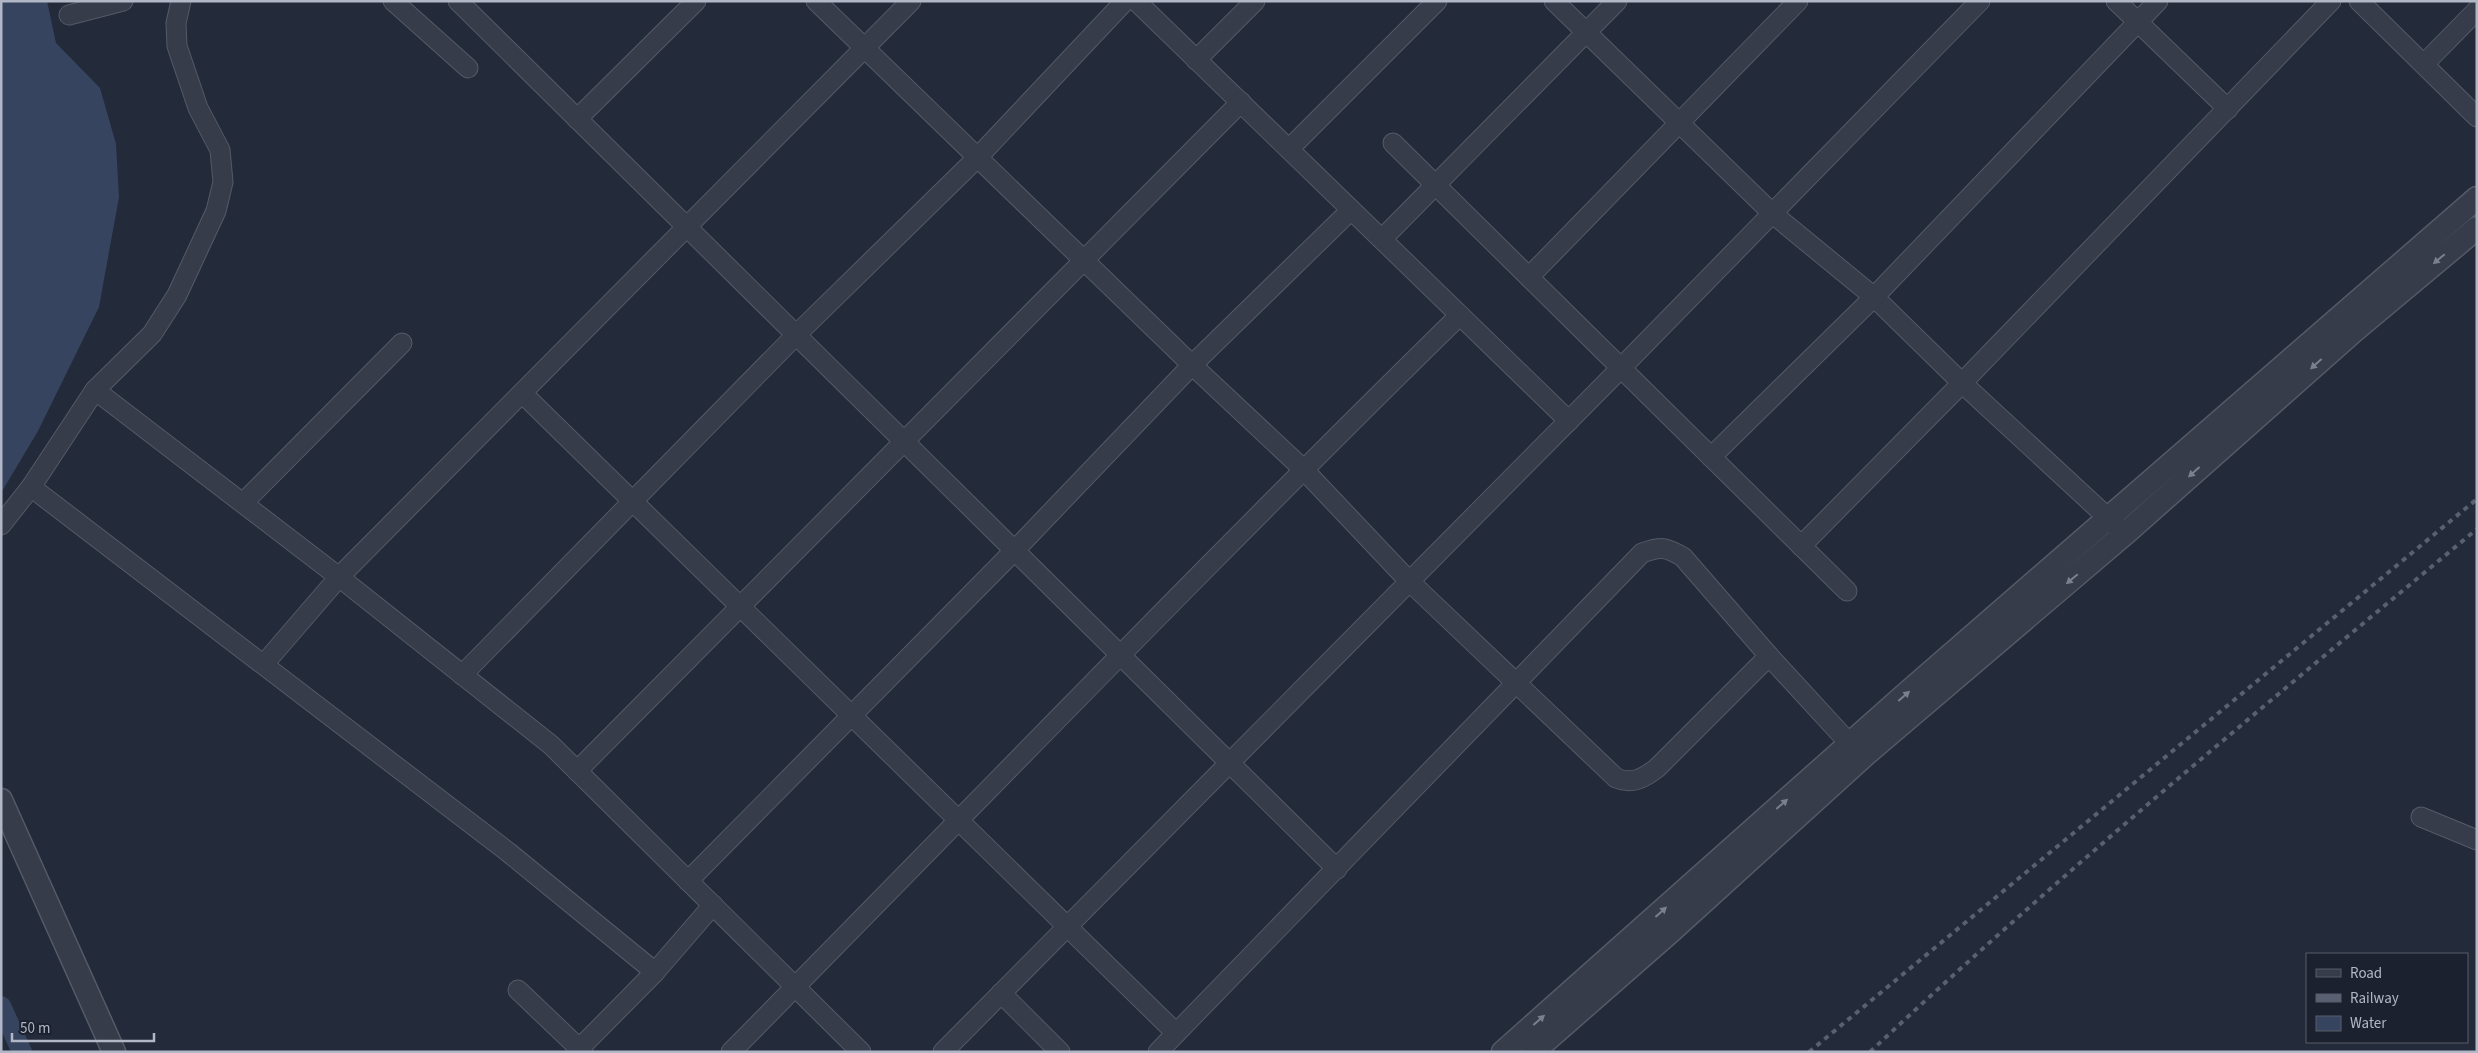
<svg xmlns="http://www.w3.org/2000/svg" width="2478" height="1053" font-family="'Source Sans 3',sans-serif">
	<rect width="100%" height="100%" fill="#232a39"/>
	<polygon fill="#374460" points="1,1 47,1 56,43 100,88 116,144 119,197 99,307 38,431 1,493"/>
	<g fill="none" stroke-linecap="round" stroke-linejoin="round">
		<polyline stroke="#374460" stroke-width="20" points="1,1006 22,1052"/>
		<g stroke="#545a68" stroke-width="21">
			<g id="minor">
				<polyline points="393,1 468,68"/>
				<polyline points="458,1 1337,869"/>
				<path d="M816 1 1192 365 1303 469 1409 581 1616 778C1632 785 1644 778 1657 768L1769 656"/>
				<polyline points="1136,1 1569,421"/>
				<polyline points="1554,1 1773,214 1874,297 1962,383 2119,528"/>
				<polyline points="2116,1 2228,109"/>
				<polyline points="2359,1 2477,117"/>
				<polyline points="69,15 123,1"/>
				<polyline points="1196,60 1255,1"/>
				<polyline points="2424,64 2477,10"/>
				<polyline points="577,119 696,1"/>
				<polyline points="1393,143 1847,591"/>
				<polyline points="1289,149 1437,1"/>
				<polyline points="1382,239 1617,1"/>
				<polyline points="1529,277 1798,1"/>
				<polyline points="95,390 152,334 177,295 216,211 223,182 220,150 198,108 177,46 176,23 181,1"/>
				<polyline points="522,393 1176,1033"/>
				<polyline points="1711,457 1874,297 2158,1"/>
				<polyline points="31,487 508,852 655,972"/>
				<polyline points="243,503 402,343"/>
				<polyline points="1,525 31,487 95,390 339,577 551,745 861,1052"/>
				<polyline points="1801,546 1962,383 2331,1"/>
				<polyline points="264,664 339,577 911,1"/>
				<polyline points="462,675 796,335 978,157 1125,1"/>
				<polyline points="577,771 1241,102"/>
				<polyline points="2421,817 2477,840"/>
				<polyline points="688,881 1014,551 1192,365 1351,210"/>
				<polyline points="518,990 583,1052"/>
				<polyline points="1001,993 1060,1052"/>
				<polyline points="576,1052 655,972 713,905"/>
				<path d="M731 1052C974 806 1213 557 1460 315"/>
				<polyline points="943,1052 1621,368 1980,1"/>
				<path d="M1158 1052 1642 553C1661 546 1666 547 1683 557L1769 656 1850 744"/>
			</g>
		</g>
		<g stroke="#545a68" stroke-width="25">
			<g id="tertiary">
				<polyline points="1,800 114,1052"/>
				<polyline points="1503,1052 1908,692 2477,198"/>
				<polyline points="1533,1052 1670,932 1866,754 2128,531 2355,330 2477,228"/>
			</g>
		</g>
		<use href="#minor" stroke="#363c4a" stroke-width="19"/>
		<use href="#tertiary" stroke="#363c4a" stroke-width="22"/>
		<g stroke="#586071" stroke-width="4" stroke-dasharray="5 5" stroke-linecap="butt">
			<polyline points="1809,1052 2477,499"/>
			<path d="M1870 1052C2065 869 2271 700 2477 529"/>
		</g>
	</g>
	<defs><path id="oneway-solid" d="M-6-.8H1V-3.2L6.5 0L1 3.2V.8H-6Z" transform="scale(1.25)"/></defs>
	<g fill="#7a808e">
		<use href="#oneway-solid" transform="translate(2439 259) rotate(140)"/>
		<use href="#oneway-solid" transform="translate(2316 364) rotate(138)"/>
		<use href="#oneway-solid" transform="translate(2194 472) rotate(138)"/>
		<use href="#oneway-solid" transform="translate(2072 579) rotate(140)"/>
		<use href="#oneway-solid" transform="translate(1904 696) rotate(-41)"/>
		<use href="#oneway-solid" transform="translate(1782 804) rotate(-41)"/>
		<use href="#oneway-solid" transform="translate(1661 912) rotate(-42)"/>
		<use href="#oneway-solid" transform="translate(1539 1020) rotate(-41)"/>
	</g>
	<rect width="2478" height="1053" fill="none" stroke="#b1b7c6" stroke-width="5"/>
	<rect x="2306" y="953" width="162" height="90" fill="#1c212f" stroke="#585d6b"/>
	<rect x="2316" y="969" width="25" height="8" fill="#363c4a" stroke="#585d6b"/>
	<text x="2350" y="978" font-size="15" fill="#b1b7c6">Road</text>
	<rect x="2316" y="994" width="25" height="8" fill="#586071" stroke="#585d6b"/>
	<text x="2350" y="1003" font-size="15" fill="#b1b7c6">Railway</text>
	<rect x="2316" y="1016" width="25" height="15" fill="#374460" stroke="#585d6b"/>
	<text x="2350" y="1028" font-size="15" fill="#b1b7c6">Water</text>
	<path d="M12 1033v8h142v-8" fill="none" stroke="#b1b7c6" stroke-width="2.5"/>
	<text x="20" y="1033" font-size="15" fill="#b1b7c6" stroke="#1c212f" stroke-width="4" paint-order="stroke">50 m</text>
</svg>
